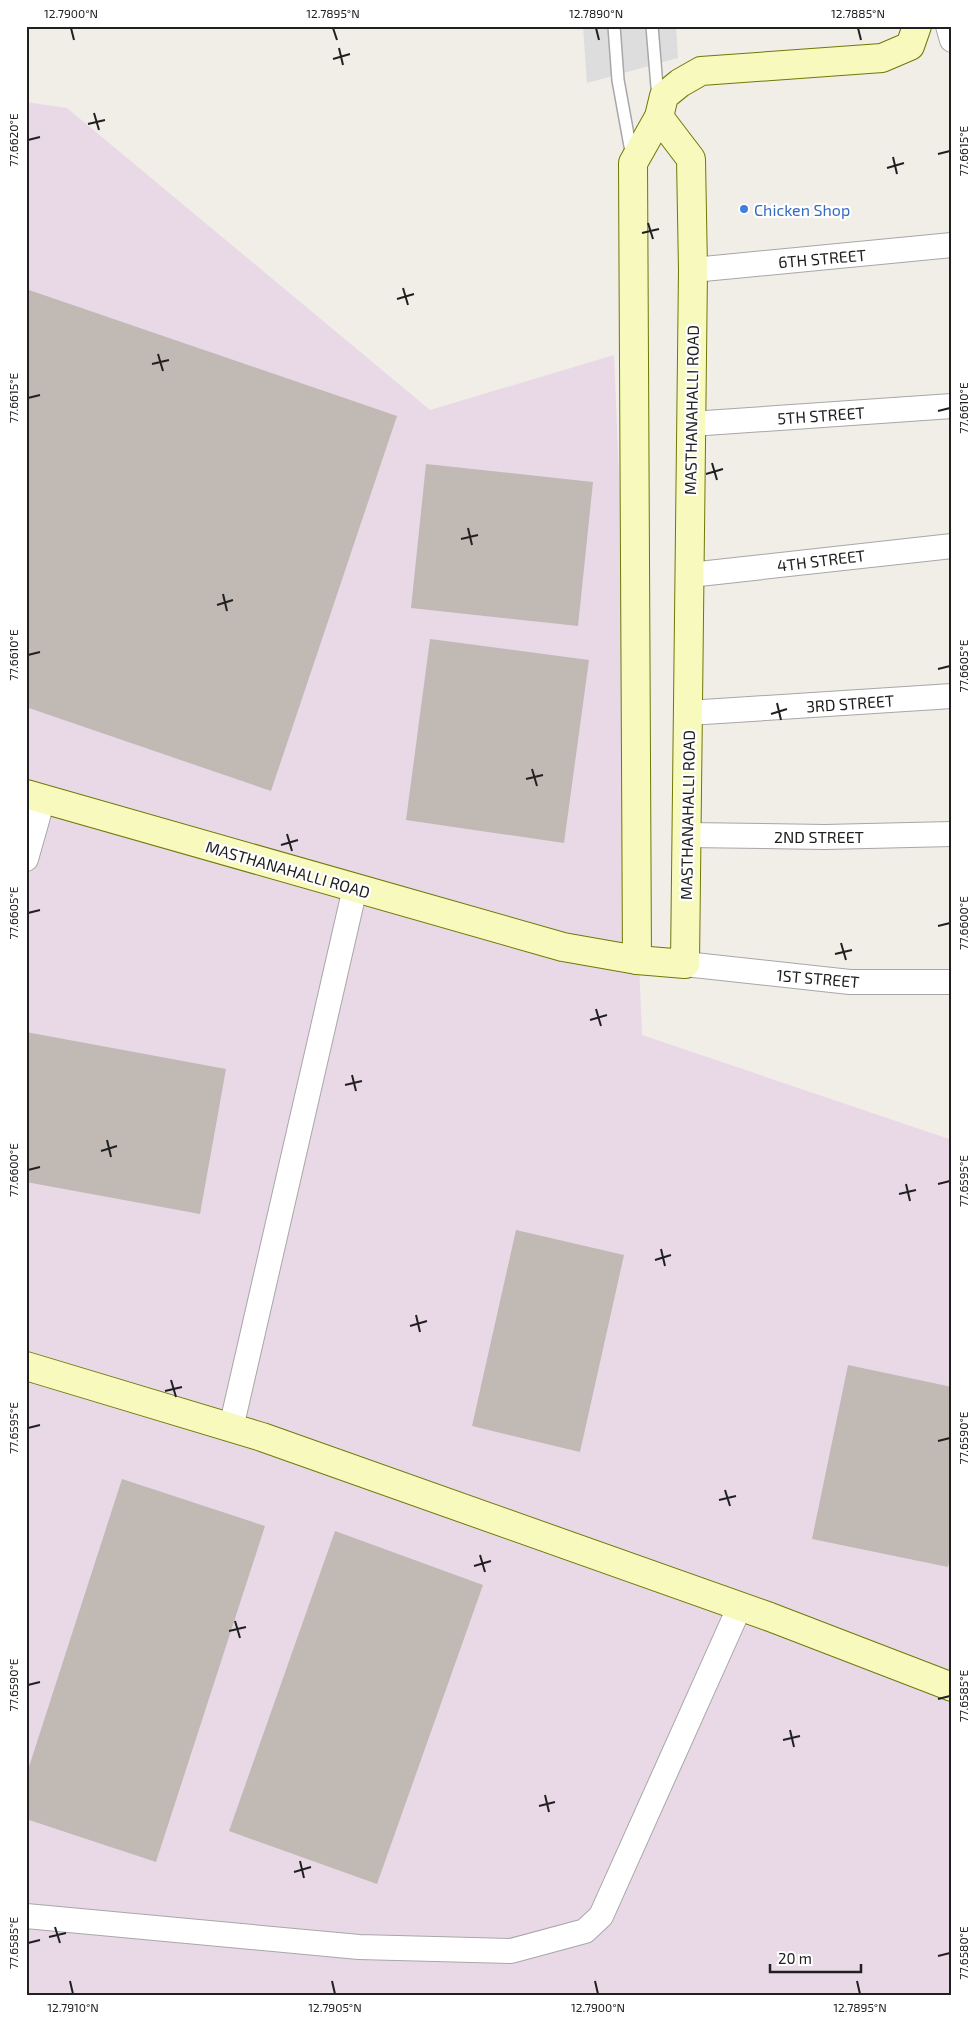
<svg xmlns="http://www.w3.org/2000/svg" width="978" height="2021" font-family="'Exo 2',sans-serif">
	<rect width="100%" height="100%" fill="#f1ede7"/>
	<polygon fill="#dedddd" points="583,26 676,26 678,58 587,83"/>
	<polygon fill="#e9d9e7" points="26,102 67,108 430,410 614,355 642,1035 952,1140 952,1995 26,1995"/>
	<g fill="#c1b9b3">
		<polygon points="26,289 397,416 271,791 26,707"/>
		<polygon points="426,464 593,482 578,626 411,608"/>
		<polygon points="430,639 589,660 564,843 406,820"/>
		<polygon points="26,1032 226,1069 200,1214 26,1182"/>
		<polygon points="516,1230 624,1255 580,1452 472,1426"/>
		<polygon points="848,1365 952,1387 952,1548 948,1567 812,1539"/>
		<polygon points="122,1479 265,1526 156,1862 26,1819 26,1776"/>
		<polygon points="335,1531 483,1585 377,1884 229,1831"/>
	</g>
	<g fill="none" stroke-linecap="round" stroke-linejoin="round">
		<g stroke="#a7a7a7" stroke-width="14">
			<g id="lane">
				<polyline points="614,26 618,80 632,157"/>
				<polyline points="652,26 658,99"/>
			</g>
		</g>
		<g stroke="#a7a7a7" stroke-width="26">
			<g id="street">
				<polyline points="948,26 952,40"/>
				<polyline points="693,270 952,245"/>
				<polyline points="691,424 952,406"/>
				<polyline points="690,575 952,546"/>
				<polyline points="688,713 952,696"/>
				<polyline points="687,835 825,837 952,834"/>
				<polyline points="26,859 43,799"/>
				<polyline points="685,964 850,982 952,982"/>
				<polyline points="231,1428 355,888"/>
				<polyline points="26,1916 359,1947 511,1951 585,1931 601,1916 740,1606"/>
			</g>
		</g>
		<g stroke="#707807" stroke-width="30">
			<g id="secondary">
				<polyline points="26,794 563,947 637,960 685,964 693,270 691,159 659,117"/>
				<polyline points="637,960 633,163 659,117 664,96 680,83 701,71 882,58 910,46 917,26"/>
				<polyline points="26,1366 262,1437 770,1617 952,1687"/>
			</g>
		</g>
		<use href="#lane" stroke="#fff" stroke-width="11"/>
		<use href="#street" stroke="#fff" stroke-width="24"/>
		<use href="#secondary" stroke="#f8f9bd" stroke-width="28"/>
	</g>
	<path fill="none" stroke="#202020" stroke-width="2" d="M71 28 74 40M333 28 337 40M596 28 599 40M858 28 861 40M339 48 343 65M333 59 350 54M94 113 99 130M88 124 105 120M28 140 40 137M938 154 950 151M893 157 897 174M887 168 904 163M648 223 653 239M642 233 659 229M403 288 408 305M397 299 414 294M158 354 163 371M152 364 169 360M28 398 40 395M938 411 950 408M712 463 717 480M706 474 723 469M468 528 472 545M461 539 478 535M223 594 227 611M217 605 233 600M28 655 40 652M938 669 950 666M777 703 781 720M771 714 787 709M532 769 537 786M526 779 543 775M287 834 292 851M281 845 298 840M28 913 40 910M938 926 950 923M841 943 846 960M835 954 852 950M596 1009 601 1026M590 1020 607 1015M352 1075 356 1091M345 1085 362 1081M107 1140 111 1157M101 1151 117 1146M28 1170 40 1167M906 1184 910 1201M938 1184 950 1181M899 1194 916 1190M661 1249 665 1266M655 1260 671 1255M416 1315 420 1332M410 1326 427 1321M171 1380 176 1397M165 1391 182 1387M28 1428 40 1425M938 1441 950 1438M725 1490 730 1506M719 1500 736 1496M480 1555 485 1572M474 1566 491 1561M235 1621 240 1638M229 1631 246 1627M28 1685 40 1682M938 1699 950 1696M790 1730 794 1747M783 1740 800 1736M545 1795 549 1812M539 1806 555 1802M300 1861 304 1878M294 1872 311 1867M55 1927 60 1943M49 1937 66 1933M28 1943 40 1940M938 1956 950 1953M70 1981 73 1994M332 1981 335 1994M595 1981 598 1994M857 1981 860 1994"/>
	<circle fill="#3f7fe0" stroke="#fff" stroke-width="2" cx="744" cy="209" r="5"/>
	<g text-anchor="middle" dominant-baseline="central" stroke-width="4.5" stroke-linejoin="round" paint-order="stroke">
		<g font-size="16" fill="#366cbe" stroke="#fff" text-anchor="start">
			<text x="754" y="209">Chicken Shop</text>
		</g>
		<g font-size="16" fill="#202020" stroke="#fff">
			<text transform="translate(822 258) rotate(-5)">6TH STREET</text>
			<text transform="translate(691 410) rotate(-89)">MASTHANAHALLI ROAD</text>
			<text transform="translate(821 415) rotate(-4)">5TH STREET</text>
			<text transform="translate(821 560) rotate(-7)">4TH STREET</text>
			<text transform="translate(850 703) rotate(-4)">3RD STREET</text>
			<text transform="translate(687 815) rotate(-89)">MASTHANAHALLI ROAD</text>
			<text x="819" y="836">2ND STREET</text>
			<text transform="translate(288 869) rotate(16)">MASTHANAHALLI ROAD</text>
			<text transform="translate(818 978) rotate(5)">1ST STREET</text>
		</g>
	</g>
	<rect width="978" height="2021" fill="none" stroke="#ffffff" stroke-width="55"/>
	<path d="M770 1964v8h91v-8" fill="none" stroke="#202020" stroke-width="2.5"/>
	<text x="778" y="1964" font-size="15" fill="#202020" stroke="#ffffff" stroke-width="4" paint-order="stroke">20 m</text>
	<rect x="28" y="28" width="922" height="1966" fill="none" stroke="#202020" stroke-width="2"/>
	<g font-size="12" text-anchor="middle" fill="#202020">
		<text x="71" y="18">12.7900°N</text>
		<text x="333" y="18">12.7895°N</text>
		<text x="596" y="18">12.7890°N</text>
		<text x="858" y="18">12.7885°N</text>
		<text transform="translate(14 140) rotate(-90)" y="4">77.6620°E</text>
		<text transform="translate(964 151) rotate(-90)" y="4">77.6615°E</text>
		<text transform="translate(14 398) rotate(-90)" y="4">77.6615°E</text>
		<text transform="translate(964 408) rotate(-90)" y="4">77.6610°E</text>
		<text transform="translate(14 655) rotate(-90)" y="4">77.6610°E</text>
		<text transform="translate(964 666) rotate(-90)" y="4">77.6605°E</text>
		<text transform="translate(14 913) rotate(-90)" y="4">77.6605°E</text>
		<text transform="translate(964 923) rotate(-90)" y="4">77.6600°E</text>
		<text transform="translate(14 1170) rotate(-90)" y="4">77.6600°E</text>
		<text transform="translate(964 1181) rotate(-90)" y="4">77.6595°E</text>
		<text transform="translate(14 1428) rotate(-90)" y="4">77.6595°E</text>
		<text transform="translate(964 1438) rotate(-90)" y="4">77.6590°E</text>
		<text transform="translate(14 1685) rotate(-90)" y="4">77.6590°E</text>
		<text transform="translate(964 1696) rotate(-90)" y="4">77.6585°E</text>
		<text transform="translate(14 1943) rotate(-90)" y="4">77.6585°E</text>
		<text transform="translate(964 1953) rotate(-90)" y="4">77.6580°E</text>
		<text x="73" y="2012">12.7910°N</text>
		<text x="335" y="2012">12.7905°N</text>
		<text x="598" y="2012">12.7900°N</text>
		<text x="860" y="2012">12.7895°N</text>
	</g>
</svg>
